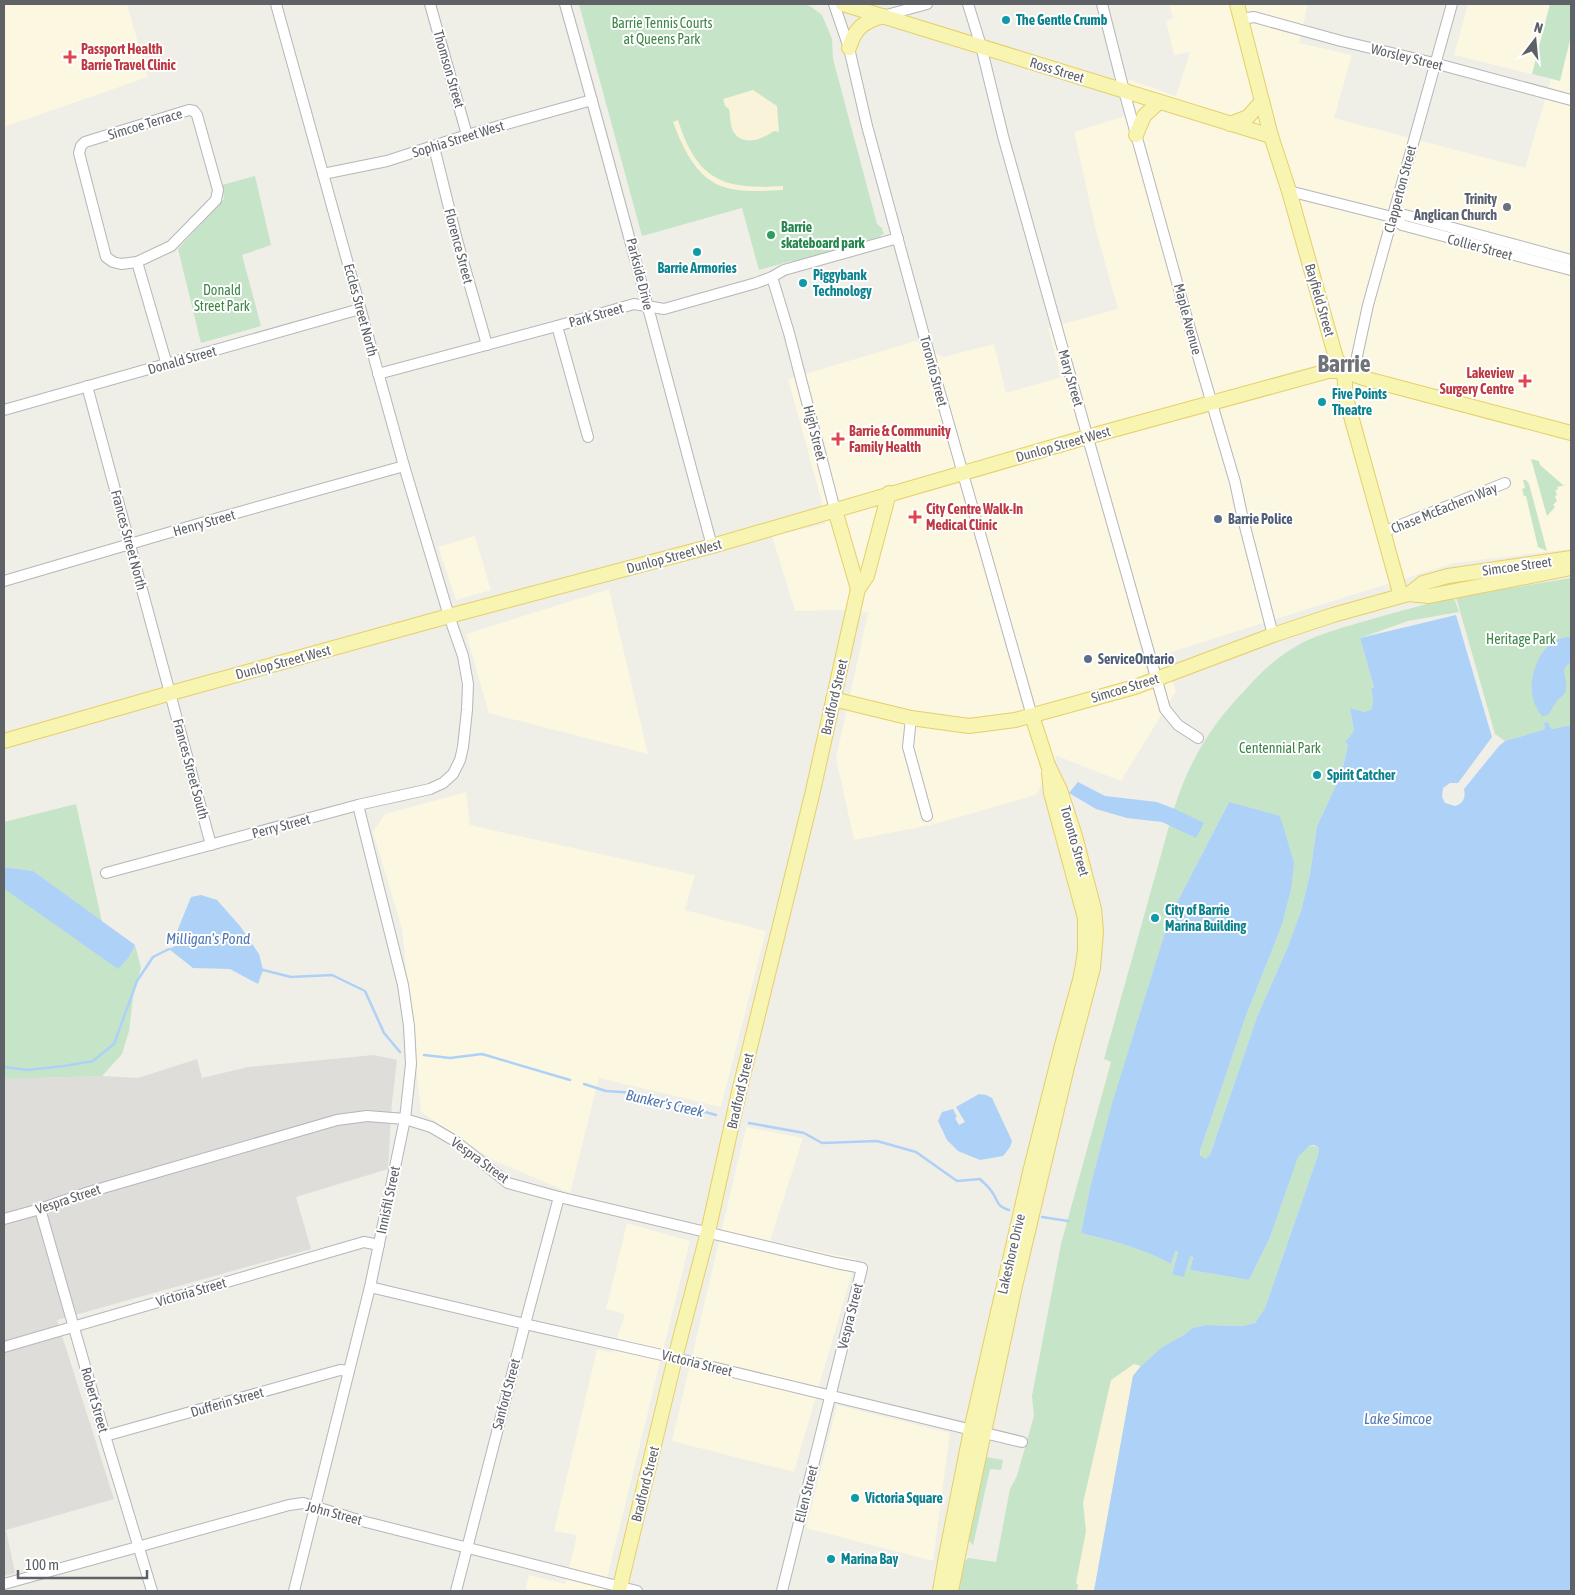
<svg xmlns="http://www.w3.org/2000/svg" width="1575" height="1595" font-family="'Asap Condensed',sans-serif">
	<rect width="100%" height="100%" fill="#efeee7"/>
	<g fill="#fbf7e0">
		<polygon points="4,4 127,4 148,77 4,127"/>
		<polygon points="1169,4 1308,4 1299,43 1352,55 1334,118 1525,168 1551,79 1454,55 1468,4 1571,4 1571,549 1454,563 1165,654 1176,691 1121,781 1057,756 1036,795 935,824 854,840 836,758 868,613 844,610 795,611 772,536 825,524 821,499 788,379 916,341 943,357 994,344 1006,393 1061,377 1048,328 1118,309 1096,231 1074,132 1125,116 1113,74 1176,96 1190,52 1174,55 1166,21 1173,18"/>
		<polygon points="475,536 491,590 456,600 438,547"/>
		<polygon points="609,589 648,754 489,713 466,634"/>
		<polygon points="466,792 470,825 695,875 685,910 766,931 721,1107 599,1078 570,1193 493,1160 421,1112 402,929 373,832 385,814"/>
		<polygon points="746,1127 803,1138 770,1241 856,1259 794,1472 672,1441"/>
		<polygon points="627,1223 690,1241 604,1591 525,1591 529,1575 565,1584 577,1535 554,1531 597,1349 612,1353 625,1314 606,1309"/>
		<polygon points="837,1405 950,1433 933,1561 806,1528"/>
	</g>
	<polygon fill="#deddd9" points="374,1055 397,1060 392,1102 388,1169 296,1197 311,1249 57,1320 114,1499 6,1530 15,1573 4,1576 4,1079 102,1076 138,1078 197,1059 202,1078 248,1067"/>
	<g fill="#c6e4c8">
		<polygon points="579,4 804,4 810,6 822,15 832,39 833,59 877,224 883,229 882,231 884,233 879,237 796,261 791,261 759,270 742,208 642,236"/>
		<polygon points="1550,4 1571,4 1571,36 1560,81 1532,74"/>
		<polygon points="255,176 271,245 242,255 261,326 201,343 178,249 224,199 222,185"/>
		<polygon points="1531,459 1539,461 1540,465 1563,485 1566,485 1557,487 1558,489 1555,491 1557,494 1555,497 1557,501 1553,505 1555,507 1547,516"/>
		<polygon points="1523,480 1526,480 1529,484 1547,551 1538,547 1526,496 1524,496 1522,489 1525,488"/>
		<polygon points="1571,578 1571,725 1552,729 1549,727 1548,722 1544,730 1505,741 1495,734 1456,597"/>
		<path d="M1454 598 1459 612 1408 621 1360 638 1374 687 1371 688 1373 698 1372 709 1365 712 1350 708 1354 731 1345 742 1348 745 1341 775 1317 826 1310 874 1301 911 1287 949 1257 1017 1210 1155 1205 1159 1201 1158 1200 1151 1247 1013 1282 925 1291 890 1229 802 1170 916 1118 1086 1090 1188 1081 1233C1113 1241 1142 1248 1171 1264L1175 1251 1178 1252 1172 1273 1190 1256H1193L1190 1270 1249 1280 1269 1240 1298 1156 1310 1145 1319 1148 1318 1155 1265 1308 1255 1323 1242 1326 1206 1325 1192 1328 1184 1335 1162 1347 1141 1366 1094 1591H959C959 1581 960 1565 968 1558L996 1562 1010 1489 1017 1476 1034 1416 1032 1396 1061 1244 1111 1062 1104 1059 1173 812C1188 763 1210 726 1246 689 1260 673 1276 658 1295 647 1313 636 1335 630 1355 624 1388 614 1421 605 1454 598Z"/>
		<polygon points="76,804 102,922 33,871 4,867 4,822"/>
		<polygon points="4,888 129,957 135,945 141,968 133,997 129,1031 122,1054 102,1076 4,1079"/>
		<polygon points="986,1457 1003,1460 1001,1470 990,1469 973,1545 968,1540 968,1537"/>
	</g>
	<g fill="#f8f3d9">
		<path d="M753 90 777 106 779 132 774 131C770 133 767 136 763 137 750 144 734 141 731 125 730 120 730 114 729 109L725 106 723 99Z"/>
		<path d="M678 120C697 180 722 190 783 186V190C764 191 738 193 721 186 695 176 682 146 673 122Z"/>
		<polygon points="1134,1364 1141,1366 1133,1376 1094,1591 1077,1591 1078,1585 1076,1583 1086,1531 1083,1503 1111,1380"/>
	</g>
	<g fill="#aed1f8">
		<path d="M1456 615 1492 737 1458 783H1450L1443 788 1442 797 1445 803 1455 806C1463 804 1466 798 1464 789L1499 746 1505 741 1543 730 1545 728 1544 723 1548 722 1550 727 1552 729 1571 725V1591H1094L1133 1376 1141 1366 1162 1347 1184 1335 1192 1328 1206 1325 1242 1326 1255 1323 1265 1308 1318 1155 1319 1148 1314 1145H1310L1298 1157 1269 1240 1249 1280 1190 1270 1193 1257 1190 1256 1184 1277 1172 1274 1178 1252 1175 1251 1171 1264C1142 1248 1113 1241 1081 1233L1090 1188 1112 1104 1170 916 1229 802 1280 816 1294 863 1291 890 1282 925 1247 1013 1200 1151V1155L1205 1159 1210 1155 1257 1017 1287 949 1301 911 1310 874 1317 826 1341 775 1348 745 1345 742 1354 731 1350 708 1365 712 1372 709 1373 698 1371 688 1374 687 1360 638Z"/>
		<path d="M1571 637V662C1558 670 1568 676 1566 688 1565 696 1561 696 1557 701 1554 705 1551 711 1548 715L1542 716C1537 710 1532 700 1532 691 1530 668 1545 636 1571 637Z"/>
		<polygon points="1078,782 1105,796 1157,802 1175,809 1204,823 1196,838 1162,822 1127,818 1096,809 1069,793"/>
		<polygon points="4,867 33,871 135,945 129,957 118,969 6,890 4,888"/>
		<polygon points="201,895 217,900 240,926 259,954 263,970 258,984 230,969 193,968 169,949 177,945 176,934 191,897"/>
		<polygon points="979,1094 986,1095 992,1098 1012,1141 1010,1147 1003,1156 980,1160 958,1151 947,1140 938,1121 942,1112 953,1109 957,1117 955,1118 959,1125 965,1122 956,1107"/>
	</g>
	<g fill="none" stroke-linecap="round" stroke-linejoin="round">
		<g stroke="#aed1f8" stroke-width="2.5">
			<polyline points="263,970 291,977 332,975 365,991 384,1033 400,1052"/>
			<polyline points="424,1055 450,1058 482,1054 570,1080"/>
			<polyline points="4,1067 27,1070 64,1066 93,1061 114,1044 137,981 153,957 169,949"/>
			<polyline points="584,1084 606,1091 635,1093 716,1115"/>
			<path d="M749 1123 804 1133 822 1143 877 1141 916 1152 957 1181 980 1179C984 1183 989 1187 992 1192 999 1202 996 1206 1009 1210"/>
			<polyline points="1042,1217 1068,1221"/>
		</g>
		<g stroke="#b4b6ba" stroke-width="12">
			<g id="minor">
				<polyline points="430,4 467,135"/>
				<path d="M565 4C616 184 663 365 712 546"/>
				<polyline points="834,4 849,48 867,126 934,372 1032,716"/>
				<polyline points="968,4 981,46 1003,136 1076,396 1165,709 1178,725 1198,738"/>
				<polyline points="1102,4 1124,91 1190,329 1235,482 1242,515 1273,635"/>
				<polyline points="883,16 927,4"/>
				<polyline points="1241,19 1254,17 1341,41 1434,63 1571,100"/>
				<polygon points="189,110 194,111 197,115 218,190 216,200 171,246 137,262 121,264 113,262 106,257 79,153 81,146 85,142"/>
				<polyline points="434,147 457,240 487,345"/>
				<polyline points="323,174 387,161 467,135 592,100"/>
				<polyline points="1289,191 1392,217 1405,215 1571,260"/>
				<polyline points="1392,217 1402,225 1571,270"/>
				<polyline points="137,262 167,365"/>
				<polyline points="772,277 789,333 835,510"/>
				<polyline points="557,326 588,437"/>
				<polyline points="1344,371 1356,361 1368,305 1452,4"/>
				<polyline points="378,374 557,326 634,304 664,309 756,283 772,277 784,270 898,238"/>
				<polyline points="87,386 211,845"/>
				<polyline points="4,410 360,309"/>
				<polyline points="1383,532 1505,483"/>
				<polyline points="4,581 222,517 404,466"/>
				<polyline points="911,718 908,747 927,816"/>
				<polyline points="106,873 358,805 430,789 443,783 453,774 460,760 463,747 467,710 468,684 463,656 449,616 404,466 276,4"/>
				<polyline points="40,1209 105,1436 152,1591"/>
				<polyline points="4,1219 40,1209 89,1192 337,1120 367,1116 405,1119 431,1127 455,1141 508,1183 559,1197 836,1263 862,1268 782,1591"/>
				<polyline points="370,1287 525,1324 675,1358 1022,1442"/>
				<polyline points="4,1347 364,1242 379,1245"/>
				<polyline points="105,1436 340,1370 349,1371"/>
				<polyline points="4,1584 289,1505 303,1503 362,1521 637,1591"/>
				<polyline points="294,1591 370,1287 405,1119 411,1064 409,1026 403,985 358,805"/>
				<polyline points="456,1591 525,1324 559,1197"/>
			</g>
		</g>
		<g stroke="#e6cf69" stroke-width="16">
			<g id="major">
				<polyline points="843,4 1271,136"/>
				<polyline points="1237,4 1271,136 1289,191 1336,358 1344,371 1346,398 1401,596"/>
				<path d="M849 48C855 28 863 22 883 16"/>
				<polyline points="1230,124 1248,117 1262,101"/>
				<polyline points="1136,135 1144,116 1159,102"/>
				<polyline points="835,510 858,589"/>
				<polyline points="1409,594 1423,583 1448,576 1571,558"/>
				<polyline points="833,699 911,718 969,726 1015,720 1135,687 1273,635 1333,615 1401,596 1409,594 1429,596 1571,568"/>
				<polyline points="4,741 171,693 449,616 712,546 1087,437 1328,371 1344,371 1363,378 1571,433"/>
				<polyline points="619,1591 675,1358 708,1232 739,1092 812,795 858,589 867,576 889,493"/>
				<polyline points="940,1591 946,1556 971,1430 1030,1172 1062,1045 1080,980 1083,965 1085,950 1085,918 1051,793 1049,773"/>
				<polyline points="951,1591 962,1536 1015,1286 1068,1063 1093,968 1096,931 1094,909 1075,836 1060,790 1048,765 1032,716"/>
			</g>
		</g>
		<use href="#minor" stroke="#fff" stroke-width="10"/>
		<use href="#major" stroke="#f8f4b2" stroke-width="14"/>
	</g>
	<g fill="#0f9aa8" stroke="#fff" stroke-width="2">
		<circle cx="1006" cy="20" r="5"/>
		<circle cx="697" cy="252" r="5"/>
		<circle cx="803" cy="283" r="5"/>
		<circle cx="1322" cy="402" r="5"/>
		<circle cx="1317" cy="775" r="5"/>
		<circle cx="1155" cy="918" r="5"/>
		<circle cx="855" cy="1498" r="5"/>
		<circle cx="831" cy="1559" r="5"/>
	</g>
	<g fill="#e0444e" stroke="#fff" stroke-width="2">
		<path d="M67.5 49.5h5v5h5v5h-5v5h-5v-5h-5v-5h5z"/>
		<path d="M1522.5 373.5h5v5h5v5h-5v5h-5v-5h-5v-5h5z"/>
		<path d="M835.5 431.5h5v5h5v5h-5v5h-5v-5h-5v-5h5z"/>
		<path d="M912.5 509.5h5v5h5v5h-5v5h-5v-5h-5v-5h5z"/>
	</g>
	<circle fill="#6b7280" stroke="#fff" stroke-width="2" cx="1507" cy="207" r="5"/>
	<circle fill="#2e9e5b" stroke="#fff" stroke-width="2" cx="771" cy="235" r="5"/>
	<g fill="#5c6f8a" stroke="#fff" stroke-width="2">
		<circle cx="1218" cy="519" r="5"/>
		<circle cx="1088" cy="659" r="5"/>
	</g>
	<g text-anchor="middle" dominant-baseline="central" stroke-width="4" stroke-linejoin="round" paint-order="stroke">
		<g font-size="14" font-weight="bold" fill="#0d838f" stroke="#fff" text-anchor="start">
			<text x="1016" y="20">The Gentle Crumb</text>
			<text x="697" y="268" text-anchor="middle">Barrie Armories</text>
			<text x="813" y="275">Piggybank<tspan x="813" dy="16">Technology</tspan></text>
			<text x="1332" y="394">Five Points<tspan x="1332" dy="16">Theatre</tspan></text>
			<text x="1327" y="775">Spirit Catcher</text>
			<text x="1165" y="910">City of Barrie<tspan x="1165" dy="16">Marina Building</tspan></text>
			<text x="865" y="1498">Victoria Square</text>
			<text x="841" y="1559">Marina Bay</text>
		</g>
		<g font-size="14" fill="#3e8548" stroke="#fff">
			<text x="662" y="23">Barrie Tennis Courts<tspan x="662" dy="16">at Queens Park</tspan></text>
			<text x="222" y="290">Donald<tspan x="222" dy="16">Street Park</tspan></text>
			<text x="1521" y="639">Heritage Park</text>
			<text x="1280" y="748">Centennial Park</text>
		</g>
		<g font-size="14" font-weight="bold" fill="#be3a42" stroke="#fff" text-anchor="start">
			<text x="81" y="49">Passport Health<tspan x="81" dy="16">Barrie Travel Clinic</tspan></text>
			<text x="1514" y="373" text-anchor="end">Lakeview<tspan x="1514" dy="16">Surgery Centre</tspan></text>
			<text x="849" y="431">Barrie &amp; Community<tspan x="849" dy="16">Family Health</tspan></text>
			<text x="926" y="509">City Centre Walk-In<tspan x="926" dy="16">Medical Clinic</tspan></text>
		</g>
		<g font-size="14" fill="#5e6166" stroke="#fff">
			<text transform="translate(1407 57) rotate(14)">Worsley Street</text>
			<text transform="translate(449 69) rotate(74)">Thomson Street</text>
			<text transform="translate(1057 70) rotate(17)">Ross Street</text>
			<text transform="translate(145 124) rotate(-17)">Simcoe Terrace</text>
			<text transform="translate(458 139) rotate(-17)">Sophia Street West</text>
			<text transform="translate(1400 189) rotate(-75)">Clapperton Street</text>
			<text transform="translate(459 246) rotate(75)">Florence Street</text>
			<text transform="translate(1480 247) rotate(15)">Collier Street</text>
			<text transform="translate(640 274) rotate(76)">Parkside Drive</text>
			<text transform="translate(1320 300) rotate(74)">Bayfield Street</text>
			<text transform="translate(361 310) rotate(75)">Eccles Street North</text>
			<text transform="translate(596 315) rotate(-16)">Park Street</text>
			<text transform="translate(1188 319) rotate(75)">Maple Avenue</text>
			<text transform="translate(182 360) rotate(-16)">Donald Street</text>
			<text transform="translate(934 371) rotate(75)">Toronto Street</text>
			<text transform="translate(1071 378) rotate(74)">Mary Street</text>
			<text transform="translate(815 433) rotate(76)">High Street</text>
			<text transform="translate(1063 444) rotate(-16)">Dunlop Street West</text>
			<text transform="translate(1444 508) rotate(-22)">Chase McEachern Way</text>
			<text transform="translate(204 523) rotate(-16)">Henry Street</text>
			<text transform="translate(129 540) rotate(75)">Frances Street North</text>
			<text transform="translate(674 556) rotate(-15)">Dunlop Street West</text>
			<text transform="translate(1517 566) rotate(-8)">Simcoe Street</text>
			<text transform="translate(283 662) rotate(-15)">Dunlop Street West</text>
			<text transform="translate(1125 688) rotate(-17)">Simcoe Street</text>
			<text transform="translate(834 697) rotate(-77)">Bradford Street</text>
			<text transform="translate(191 769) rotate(75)">Frances Street South</text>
			<text transform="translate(281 826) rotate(-15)">Perry Street</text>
			<text transform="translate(1075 841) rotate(74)">Toronto Street</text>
			<text transform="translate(740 1091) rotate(-77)">Bradford Street</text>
			<text transform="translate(480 1160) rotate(36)">Vespra Street</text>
			<text transform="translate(68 1199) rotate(-18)">Vespra Street</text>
			<text transform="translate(388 1200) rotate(-78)">Innisfil Street</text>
			<text transform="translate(1011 1254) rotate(-77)">Lakeshore Drive</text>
			<text transform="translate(191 1292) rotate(-16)">Victoria Street</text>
			<text transform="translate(850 1316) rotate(-76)">Vespra Street</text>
			<text transform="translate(697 1363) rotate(14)">Victoria Street</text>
			<text transform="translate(506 1394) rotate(-75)">Sanford Street</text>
			<text transform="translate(95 1400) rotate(74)">Robert Street</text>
			<text transform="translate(227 1402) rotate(-16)">Dufferin Street</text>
			<text transform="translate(645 1484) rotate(-76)">Bradford Street</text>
			<text transform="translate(806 1494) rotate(-76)">Ellen Street</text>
			<text transform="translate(334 1513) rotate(15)">John Street</text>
		</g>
		<g font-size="14" font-weight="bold" fill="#5b616d" stroke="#fff" text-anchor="end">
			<text x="1497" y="199">Trinity<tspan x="1497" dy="16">Anglican Church</tspan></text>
		</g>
		<g font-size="14" font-weight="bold" fill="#27864d" stroke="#fff" text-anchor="start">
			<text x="781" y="227">Barrie<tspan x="781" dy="16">skateboard park</tspan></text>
		</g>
		<g font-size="14" font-weight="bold" fill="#4e5e75" stroke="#fff" text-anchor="start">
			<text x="1228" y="519">Barrie Police</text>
			<text x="1098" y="659">ServiceOntario</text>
		</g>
		<g font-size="15" font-style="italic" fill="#4f76b2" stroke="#fff">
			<text x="208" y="938">Milligan's Pond</text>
			<text transform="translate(665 1103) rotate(13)">Bunker's Creek</text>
			<text x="1398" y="1418">Lake Simcoe</text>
		</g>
		<g font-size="24" font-weight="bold" fill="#6f7378" stroke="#fff">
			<text x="1344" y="363">Barrie</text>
		</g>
	</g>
	<rect width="1575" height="1595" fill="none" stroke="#5e6166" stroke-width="10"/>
	<g transform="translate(1535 40) rotate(16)" stroke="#ffffff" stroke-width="4" paint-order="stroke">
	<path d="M0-4L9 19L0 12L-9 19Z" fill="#5e6166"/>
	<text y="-8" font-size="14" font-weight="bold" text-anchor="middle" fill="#5e6166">N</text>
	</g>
	<path d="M18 1570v8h129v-8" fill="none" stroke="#5e6166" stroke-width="2.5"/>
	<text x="25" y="1570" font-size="15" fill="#5e6166" stroke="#ffffff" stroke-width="4" paint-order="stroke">100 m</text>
</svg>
